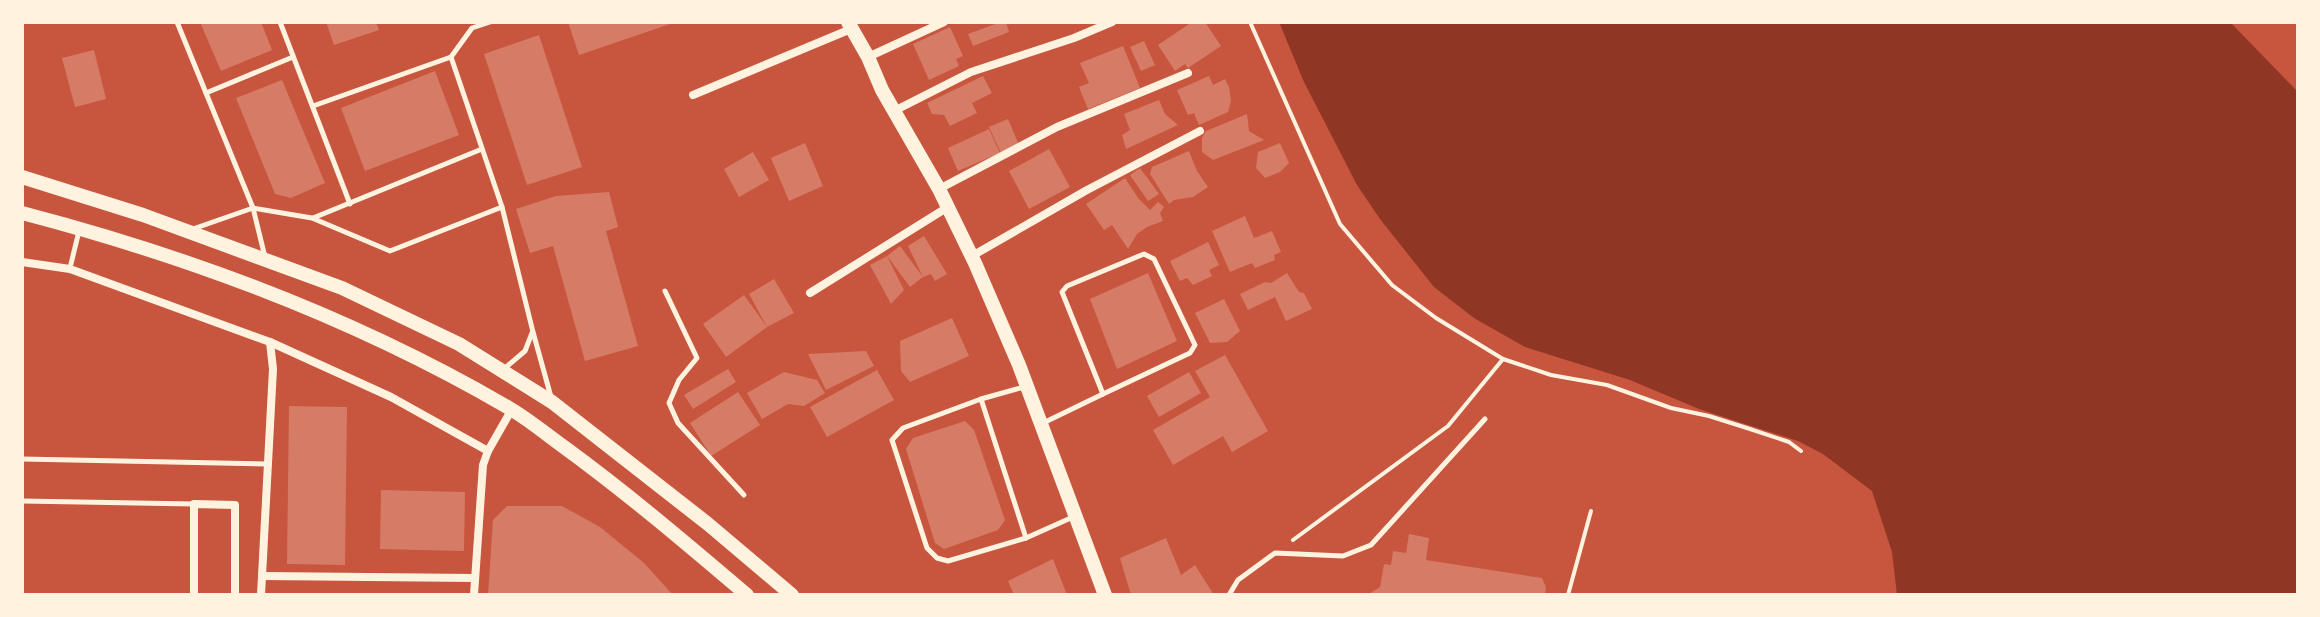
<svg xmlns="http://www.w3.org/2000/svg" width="2320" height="617" font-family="'Golos Text',sans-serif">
	<rect width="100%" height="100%" fill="#c8553d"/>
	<polygon fill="#8f3625" points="1279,22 2230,22 2298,92 2298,595 1897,595 1892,552 1872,491 1823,454 1798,441 1699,409 1630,380 1525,347 1474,318 1434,287 1380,219 1357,185 1304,82"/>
	<g fill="#d67c66">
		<polygon points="200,22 261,22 272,50 221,71"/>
		<polygon points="326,22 376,22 379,30 334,45"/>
		<polygon points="568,22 673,22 673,23 579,55"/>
		<polygon points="1001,22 1006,22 1009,32 973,46 968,34"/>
		<polygon points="1192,22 1205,22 1221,46 1188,68 1185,64 1175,71 1158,45"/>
		<polygon points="950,27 963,56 956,59 959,66 929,80 913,44"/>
		<polygon points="539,35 582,167 527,185 484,54"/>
		<polygon points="1144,41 1155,65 1141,71 1130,47"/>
		<polygon points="1123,46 1140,88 1088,109 1079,87 1089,83 1080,63"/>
		<polygon points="94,50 106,99 75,107 62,58"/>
		<polygon points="435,71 459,135 365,171 341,108"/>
		<polygon points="983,76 992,93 972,103 977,113 950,126 944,115 932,114 927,103"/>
		<polygon points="1209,76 1213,85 1225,79 1229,87 1231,101 1228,112 1199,125 1194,113 1188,115 1177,90"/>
		<polygon points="282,80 325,183 291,198 275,194 236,98"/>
		<polygon points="1159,100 1165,114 1178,125 1126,149 1122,135 1130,130 1124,114"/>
		<polygon points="1247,114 1249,131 1264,140 1213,160 1202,152 1202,138 1206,131"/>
		<polygon points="1008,119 1019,145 1001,153 989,127"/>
		<polygon points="989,129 1000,153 958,171 948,148"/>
		<polygon points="805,143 823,186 789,201 771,158"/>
		<polygon points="1280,143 1289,163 1280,172 1265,178 1256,168 1258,152"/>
		<polygon points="1049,149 1070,187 1029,209 1009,171"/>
		<polygon points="1189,151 1197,171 1208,187 1193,197 1174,200 1169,204 1150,174 1152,167"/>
		<polygon points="753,152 769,180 739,197 724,169"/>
		<polygon points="1140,168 1159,194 1148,201 1130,175"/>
		<polygon points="1125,178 1138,198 1150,210 1158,202 1164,207 1160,213 1163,221 1147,227 1137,234 1128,249 1112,225 1104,230 1086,204"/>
		<polygon points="609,192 618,227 606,231 638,346 585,361 553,246 530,253 516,209 556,196"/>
		<polygon points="1245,216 1254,238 1272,231 1281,252 1274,255 1275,260 1255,268 1252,263 1230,272 1212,231"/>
		<polygon points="924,236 947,274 935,281 931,274 923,277 910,287 887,256 900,246 923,277 908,246"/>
		<polygon points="1208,242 1219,265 1209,270 1212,276 1193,285 1187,278 1180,281 1170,261"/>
		<polygon points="887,256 904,290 891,304 870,265"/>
		<polygon points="1148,273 1177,341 1117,369 1090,299"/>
		<polygon points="1287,273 1299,292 1304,293 1312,309 1286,321 1275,297 1248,310 1240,294 1265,282 1271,283"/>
		<polygon points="774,279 794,313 767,327 749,294"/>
		<polygon points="744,295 767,327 726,357 703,324"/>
		<polygon points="1224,299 1240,331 1227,342 1210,343 1195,313"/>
		<polygon points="952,318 969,356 910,382 901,371 900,341"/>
		<polygon points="866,351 874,366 826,390 808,354"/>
		<polygon points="1225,355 1268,431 1232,452 1223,436 1173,465 1153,430 1210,397 1195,371"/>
		<polygon points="728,369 736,382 693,409 684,395"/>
		<polygon points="877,370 894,400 827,437 810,407"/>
		<polygon points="784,372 817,380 825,393 804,406 788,404 762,419 747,393"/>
		<polygon points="1189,372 1201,393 1159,417 1147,396"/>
		<polygon points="738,392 760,425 711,456 690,423"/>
		<polygon points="289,406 347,407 345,565 287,564"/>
		<polygon points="965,421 974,430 1005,520 998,530 944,549 935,543 906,449 913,438"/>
		<polygon points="381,490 465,492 464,551 380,549"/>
		<polygon points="507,506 562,506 600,527 644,563 673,595 488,595 493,520"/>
		<polygon points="1409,534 1429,538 1426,560 1542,578 1546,587 1545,595 1367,595 1380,587 1384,564 1391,565 1393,551 1406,553"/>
		<polygon points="1166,538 1181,575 1195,565 1214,595 1131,595 1120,558"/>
		<polygon points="1053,559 1067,595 1014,595 1008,581"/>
	</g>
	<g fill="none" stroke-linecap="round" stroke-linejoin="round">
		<g stroke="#fff3e0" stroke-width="4">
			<polyline points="1250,22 1340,224 1392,285 1436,318 1503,359 1551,375 1607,385 1671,408 1709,416 1750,429 1789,442 1801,451"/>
			<polyline points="1293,540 1448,426 1503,359"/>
			<polyline points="1568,595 1591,511"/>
		</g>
		<g stroke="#fff3e0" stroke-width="5">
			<polyline points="177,22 253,208 265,257"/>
			<polyline points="280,22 350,204"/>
			<polyline points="451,57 502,207 533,332 551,397"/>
			<polyline points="206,93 293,57"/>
			<polyline points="313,106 451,57 472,28 490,22"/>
			<polyline points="313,218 482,149"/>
			<polyline points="190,230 253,208 312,218 390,251 502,207"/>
			<polygon points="1144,254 1154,259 1195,345 1190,353 1103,394 1062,292 1067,286"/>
			<polyline points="70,268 79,231"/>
			<polyline points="665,291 697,358 679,380 669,403 678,423 744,495"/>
			<polyline points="505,368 525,351 532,333"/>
			<polyline points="981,399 1026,538 948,561 937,558 927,548 892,440 903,428 981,399 1024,387"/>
			<polyline points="1041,424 1103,394"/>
			<polyline points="22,459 266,464"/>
			<polyline points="22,501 194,504"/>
			<polyline points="1026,538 1073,517"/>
			<polyline points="1229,595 1238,580 1275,553 1343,556 1371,545 1485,419"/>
		</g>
		<g stroke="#fff3e0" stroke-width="8">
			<polyline points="868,57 944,22"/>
			<polyline points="693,95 851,29"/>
			<polyline points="894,111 971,72 1074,38 1112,22"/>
			<polyline points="939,189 1057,127 1188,73"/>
			<polyline points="972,256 1087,190 1200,131"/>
			<polyline points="22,262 70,269 270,342 391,397 488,451"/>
			<polyline points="810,293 948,207"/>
			<polyline points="262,576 475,578"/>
			<polyline points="194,595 194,504 235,505 235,595"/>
			<polyline points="261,595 273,369 270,342"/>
			<polyline points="474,595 483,465 488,451 512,409"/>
		</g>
		<g stroke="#fff3e0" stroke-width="14">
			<polyline points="848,22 868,57 882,90 939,189 975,263 1019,365 1105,595"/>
			<polyline points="22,177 143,215 342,288 459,344 552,402 708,524 792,595"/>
			<path d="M22 213C191 257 358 320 509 408 528 419 546 434 564 447 627 493 687 544 747 595"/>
		</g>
	</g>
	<rect width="2320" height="617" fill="none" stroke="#fff3e0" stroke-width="48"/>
</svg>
